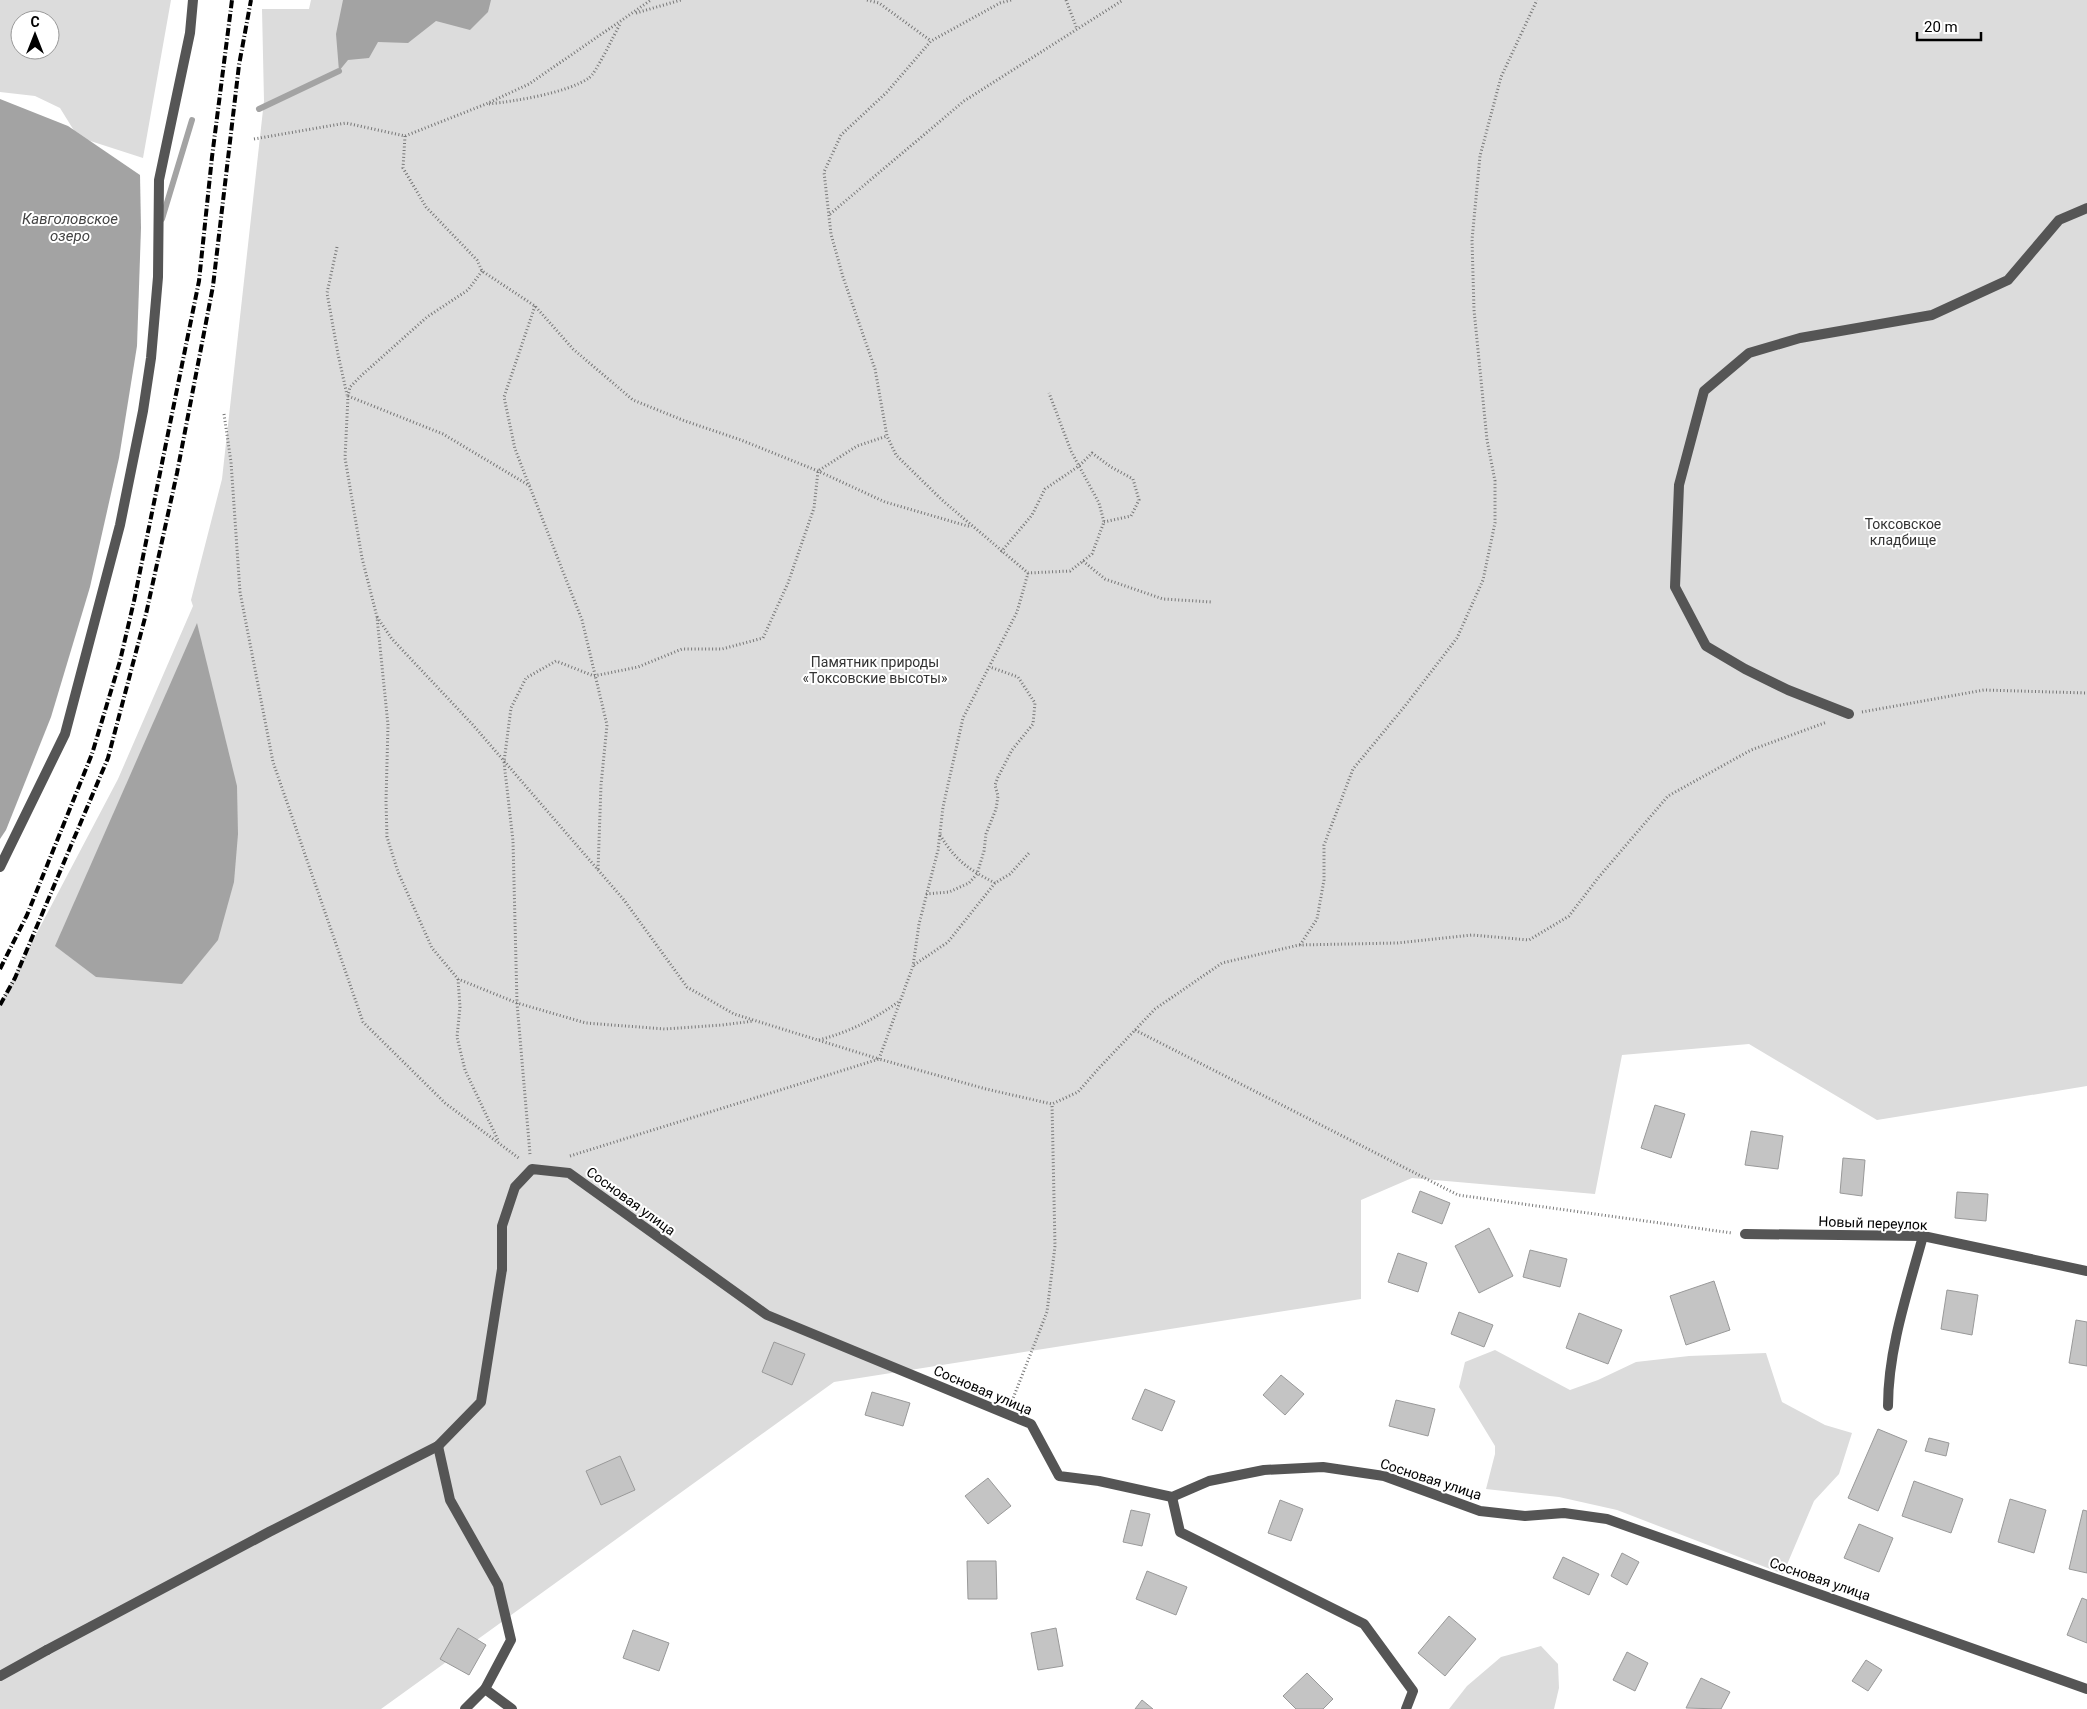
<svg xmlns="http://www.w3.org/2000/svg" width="2087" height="1709" font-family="Roboto,sans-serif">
	<rect width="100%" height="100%" fill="#fff"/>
	<g fill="#dcdcdc" fill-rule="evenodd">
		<path d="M0 0H171L143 158 78 137 60 108 35 96 0 92ZM20 20H50V50H20Z"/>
		<polygon points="311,0 2087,0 2087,1086 1877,1120 1749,1044 1622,1055 1595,1194 1412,1178 1361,1200 1361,1299 834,1382 381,1709 0,1709 0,1003 118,779 193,606 191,600 222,479 264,101 262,9 309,9"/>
		<polygon points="1495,1350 1570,1390 1598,1380 1636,1362 1689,1356 1766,1353 1782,1402 1825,1425 1852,1433 1839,1474 1814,1501 1783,1574 1617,1510 1559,1497 1486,1489 1495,1454 1495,1446 1459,1387 1465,1362"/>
		<polygon points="1541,1646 1558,1664 1559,1688 1554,1709 1449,1709 1467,1686 1501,1657"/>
	</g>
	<g fill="#a3a3a3">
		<polygon points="343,0 491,0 488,12 470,30 436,21 408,43 378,42 369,58 348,60 339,71 336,34"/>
		<polygon points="0,99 68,126 140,175 141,228 137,346 119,458 90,587 51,717 6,830 0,839"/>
		<polygon points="197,623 237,786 238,834 234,882 218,940 182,984 96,977 55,946"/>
	</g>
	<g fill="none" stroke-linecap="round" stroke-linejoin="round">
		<g stroke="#a3a3a3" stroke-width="6">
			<polyline points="259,109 339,71"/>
			<polyline points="162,219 192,120"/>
		</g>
	</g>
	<g fill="#c4c4c4" stroke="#999">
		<polygon points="1655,1105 1685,1114 1671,1158 1641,1148"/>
		<polygon points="1751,1131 1783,1136 1778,1169 1745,1165"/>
		<polygon points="1843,1158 1865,1160 1862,1196 1840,1193"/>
		<polygon points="1420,1191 1450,1203 1442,1224 1412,1212"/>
		<polygon points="1957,1192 1988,1194 1986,1221 1955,1218"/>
		<polygon points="1489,1228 1513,1276 1479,1293 1455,1246"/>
		<polygon points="1530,1250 1567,1259 1560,1287 1523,1277"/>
		<polygon points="1398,1253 1427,1263 1418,1292 1388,1282"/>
		<polygon points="1714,1281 1730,1330 1686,1345 1670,1296"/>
		<polygon points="1947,1290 1978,1295 1972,1335 1941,1329"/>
		<polygon points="1459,1312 1493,1325 1484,1347 1451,1334"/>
		<polygon points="1579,1313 1622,1330 1608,1364 1566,1348"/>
		<polygon points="2076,1320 2087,1322 2087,1366 2069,1363"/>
		<polygon points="774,1342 805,1354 792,1385 762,1372"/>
		<polygon points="1281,1375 1304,1394 1285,1415 1263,1395"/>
		<polygon points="1145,1389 1175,1401 1162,1431 1132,1419"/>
		<polygon points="872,1392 910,1403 903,1426 865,1415"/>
		<polygon points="1396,1400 1435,1409 1428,1436 1389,1426"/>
		<polygon points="1878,1429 1907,1441 1878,1511 1848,1498"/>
		<polygon points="1929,1438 1949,1443 1946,1456 1925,1451"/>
		<polygon points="620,1456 635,1490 601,1505 586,1471"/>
		<polygon points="988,1478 1011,1506 988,1524 965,1496"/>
		<polygon points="1914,1481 1963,1499 1951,1533 1902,1516"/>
		<polygon points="2010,1499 2046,1510 2034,1553 1998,1542"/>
		<polygon points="1280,1500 1303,1509 1291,1541 1268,1533"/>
		<polygon points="1131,1510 1150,1514 1142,1546 1123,1542"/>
		<polygon points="2083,1510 2087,1511 2087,1573 2069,1569"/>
		<polygon points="1859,1524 1893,1538 1879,1572 1844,1558"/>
		<polygon points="1622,1553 1639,1562 1627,1585 1611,1576"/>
		<polygon points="1563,1557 1599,1574 1589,1595 1553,1578"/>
		<polygon points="967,1561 996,1561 997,1599 968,1599"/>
		<polygon points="1147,1571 1187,1587 1176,1615 1136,1599"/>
		<polygon points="2082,1598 2087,1600 2087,1643 2067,1635"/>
		<polygon points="1449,1616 1476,1639 1445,1676 1418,1653"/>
		<polygon points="458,1628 486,1645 469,1675 440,1659"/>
		<polygon points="1056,1628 1063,1666 1038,1670 1031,1633"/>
		<polygon points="633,1630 669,1643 659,1671 623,1658"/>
		<polygon points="1627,1652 1648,1663 1635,1691 1613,1680"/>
		<polygon points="1866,1660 1882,1670 1868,1691 1852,1681"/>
		<polygon points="1307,1673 1333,1699 1323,1709 1296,1709 1283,1696"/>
		<polygon points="1701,1678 1730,1692 1721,1709 1686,1708"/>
		<polygon points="1142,1700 1153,1709 1135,1709"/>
	</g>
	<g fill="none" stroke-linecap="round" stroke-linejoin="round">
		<g stroke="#777" stroke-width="3" stroke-dasharray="1 2.5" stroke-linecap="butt">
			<polyline points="867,0 879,3 931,41"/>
			<polyline points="1011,0 1000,3 931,41 887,92 841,135 824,172 831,234 843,277 875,369 887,436 896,455 942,500 1028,573 1070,571 1092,554 1104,522 1099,503 1071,451 1049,393"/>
			<polyline points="1066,0 1077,29"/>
			<polyline points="636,13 681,0"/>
			<path d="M489 104C516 101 567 93 589 78 596 73 614 35 620 24"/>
			<polyline points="405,136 403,168 426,207 477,260 482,271 535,306 573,349 633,400 685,421 741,440 818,471 885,502 971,527"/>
			<polyline points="254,139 346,123 405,136 486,104 529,84 651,0"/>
			<polyline points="830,214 964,101 1123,0"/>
			<polyline points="337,247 327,293 338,354 347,395"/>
			<polyline points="482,271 468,290 427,317 363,374 350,387 348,396 345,458 362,558 377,617 388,725 386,801 387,837 398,872 432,948 458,979 517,1003 586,1023 665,1029 722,1025 754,1021"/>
			<polyline points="535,306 504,397 515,449 582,620 607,725 601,785 598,870"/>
			<polyline points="348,396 443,434 530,486"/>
			<polyline points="224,414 231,462 240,592 273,762 363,1022 445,1103 520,1159"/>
			<polyline points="1001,552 1032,515 1045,489 1079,466 1092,453 1111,467 1133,479 1139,500 1131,516 1104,522"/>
			<polyline points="1083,561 1105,579 1163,599 1212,602"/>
			<polyline points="377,617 392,639 473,725 624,900 687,987 734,1014 879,1059 913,966 919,924 938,850 943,807 963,718 1017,612 1028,573"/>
			<polyline points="1862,712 1984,690 2087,693"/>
			<path d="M940 835C956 861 968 869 995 883"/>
			<polyline points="926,894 949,892 969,883 977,874 984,851 986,834 996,809 998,796 995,785 998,777 1012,750 1033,724 1035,703 1018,677 990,667"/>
			<polyline points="1300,945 1317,919 1324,880 1324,845 1353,769 1405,706 1457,638 1483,580 1495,523 1495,481 1487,440 1474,310 1472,240 1480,156 1501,77 1537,0"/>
			<polyline points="914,965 948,942 995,883 1010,874 1029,853"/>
			<polyline points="458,979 460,1007 457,1037 465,1070 498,1140"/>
			<polyline points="1135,1030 1458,1195 1732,1233"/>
			<path d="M819 1040C849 1032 873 1020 898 1002"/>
			<polyline points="530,1154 517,1003 513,841 504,762 511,708 526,678 556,661 594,676 638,667 682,649 722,649 763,638 788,583 814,508 818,471 857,446 887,436"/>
			<polyline points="570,1156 879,1059 986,1089 1052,1104 1078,1092 1099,1068 1155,1009 1222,963 1299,945 1397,943 1472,935 1529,940 1569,916 1598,878 1668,796 1751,750 1827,722"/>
			<polyline points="1012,1401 1047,1312 1055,1246 1052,1104"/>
		</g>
		<g stroke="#555" stroke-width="10">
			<polyline points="1849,714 1788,690 1745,669 1706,646 1675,587 1679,485 1704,391 1749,353 1800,338 1932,315 2008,280 2059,220 2087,208"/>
			<path d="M1888 1406C1888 1349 1908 1291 1923 1236"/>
			<polyline points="438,1446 450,1500 498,1585 511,1640 485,1689 465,1709"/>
			<polyline points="47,1650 269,1532 438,1446 481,1402 502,1269"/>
			<polyline points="485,1689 512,1709"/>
		</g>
		<g stroke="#555" stroke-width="10">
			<polyline points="0,867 65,734 120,525 143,411 151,358 158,277 159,180 190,33 193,0"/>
			<polyline points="1745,1234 1923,1236 2087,1271"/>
			<polyline points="502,1269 502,1226 515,1187 532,1169 569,1173 767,1315 1031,1424 1059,1476 1099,1481 1172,1497 1209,1481 1264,1470 1323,1467 1384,1476 1480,1511 1525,1516 1564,1513 1607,1519 2087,1689"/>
			<polyline points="1172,1497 1180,1532 1364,1624 1413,1691 1406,1709"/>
			<polyline points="0,1676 47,1650"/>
		</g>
		<g stroke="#000" stroke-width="4" stroke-dasharray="8 2.5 1 2.5" stroke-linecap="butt">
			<polyline points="0,969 27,915 92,754 120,661 134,601 199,281 212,157 232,0"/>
			<polyline points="0,1005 15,978 108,758 146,614 177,473 213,286 239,65 251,0"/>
		</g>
	</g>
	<g text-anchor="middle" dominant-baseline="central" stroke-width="4" stroke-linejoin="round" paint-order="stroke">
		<g font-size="14" fill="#333" stroke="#fff">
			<text x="1903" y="524">Токсовское<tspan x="1903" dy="16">кладбище</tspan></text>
			<text x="875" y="662">Памятник природы<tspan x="875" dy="16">«Токсовские высоты»</tspan></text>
		</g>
		<g font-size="14" fill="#000" stroke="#fff">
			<text transform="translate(631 1201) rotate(36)">Сосновая улица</text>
			<text transform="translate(1873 1223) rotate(2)">Новый переулок</text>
			<text transform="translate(983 1390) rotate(23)">Сосновая улица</text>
			<text transform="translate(1431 1479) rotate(18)">Сосновая улица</text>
			<text transform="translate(1820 1579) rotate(19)">Сосновая улица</text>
		</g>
		<g font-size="15" font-style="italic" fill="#444" stroke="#fff">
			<text x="70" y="219">Кавголовское<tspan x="70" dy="17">озеро</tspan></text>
		</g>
	</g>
	<g transform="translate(35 35)"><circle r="24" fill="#ffffff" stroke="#999999"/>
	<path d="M0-4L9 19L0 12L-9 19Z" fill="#000000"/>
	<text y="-8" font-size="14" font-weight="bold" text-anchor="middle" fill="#000000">С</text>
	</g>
	<path d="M1917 32v8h64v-8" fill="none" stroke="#000000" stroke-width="2.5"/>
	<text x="1924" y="32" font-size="15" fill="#000000" stroke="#ffffff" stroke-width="4" paint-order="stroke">20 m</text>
</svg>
